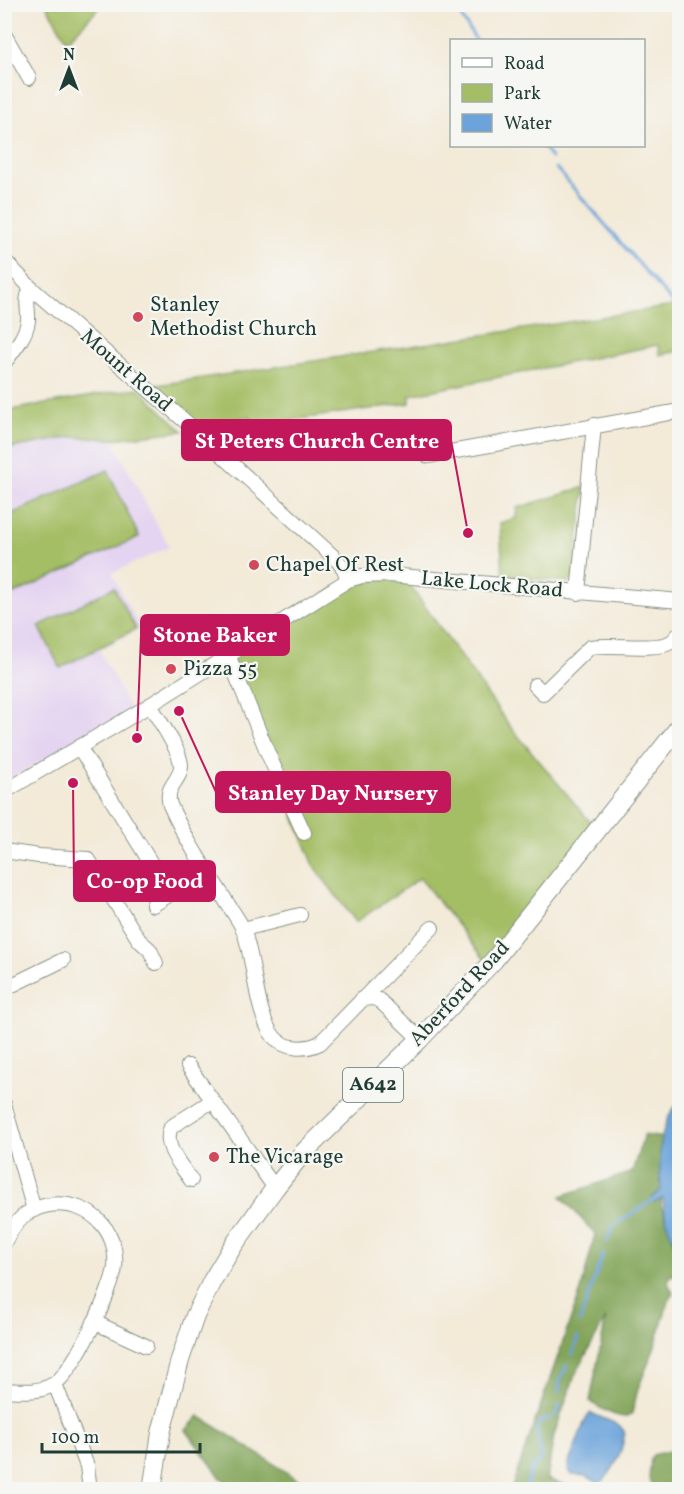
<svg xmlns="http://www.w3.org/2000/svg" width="684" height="1494" font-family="Vollkorn,serif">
	<rect width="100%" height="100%" fill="#f6f6f2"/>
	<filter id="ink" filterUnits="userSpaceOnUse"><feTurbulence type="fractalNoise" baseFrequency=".0167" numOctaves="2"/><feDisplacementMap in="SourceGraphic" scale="12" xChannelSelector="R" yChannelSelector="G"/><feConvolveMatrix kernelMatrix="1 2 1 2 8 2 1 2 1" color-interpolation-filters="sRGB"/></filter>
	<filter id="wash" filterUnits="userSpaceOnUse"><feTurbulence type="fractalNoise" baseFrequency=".008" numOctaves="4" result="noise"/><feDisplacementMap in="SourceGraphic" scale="24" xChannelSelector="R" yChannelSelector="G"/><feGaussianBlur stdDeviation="1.35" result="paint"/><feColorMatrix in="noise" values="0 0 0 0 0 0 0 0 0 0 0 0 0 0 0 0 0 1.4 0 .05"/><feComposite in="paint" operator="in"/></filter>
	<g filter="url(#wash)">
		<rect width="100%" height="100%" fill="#f3ead8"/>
		<polygon fill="#e4d3f1" points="72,437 112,439 169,547 112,573 140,628 99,650 130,709 5,782 5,449"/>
		<g fill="#a4be65" stroke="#627e4c" stroke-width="1.5">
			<polygon points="46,5 102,5 67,41"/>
			<polygon points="679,305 679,351 660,355 658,345 410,395 410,403 252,426 250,416 194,429 144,387"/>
			<polygon points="138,388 183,431 112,439 72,437 5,449 5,411"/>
			<polygon points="108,470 139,537 5,598 5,517"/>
			<polygon points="585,487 573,580 568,582 503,576 500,523 516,518 517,508"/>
			<polygon points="404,577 509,725 597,830 489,965 420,878 356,922 315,868 228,655 348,580"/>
			<polygon points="114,587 136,629 60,668 39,626"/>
		</g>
		<g fill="#83a55a" stroke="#517147" stroke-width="1.5">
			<path d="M644 1135 663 1138 661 1205 679 1256V1282L671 1273 668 1283 673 1293 668 1303 655 1346 638 1389 632 1413 627 1417C615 1417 600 1409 590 1401L606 1318 575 1375 554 1435 547 1479 577 1489 511 1490 581 1290 595 1234 561 1196 632 1172Z"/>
			<polygon points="199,1416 313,1489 238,1489 221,1478 186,1430"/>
			<polygon points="669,1451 679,1456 679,1489 654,1489 649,1479 651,1458 653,1455"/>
		</g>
		<g fill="#6ba3da" stroke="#457087" stroke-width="1.5">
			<path d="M679 1102V1247C667 1234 665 1215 663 1198L654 1202 652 1198 661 1190C659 1168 658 1139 668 1118 670 1112 676 1107 679 1102Z"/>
			<path d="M591 1413 619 1425 624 1431C624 1450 614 1471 600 1484L586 1476 572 1475 568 1470V1465L586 1418Z"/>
		</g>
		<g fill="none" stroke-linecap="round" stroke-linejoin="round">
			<g stroke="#6ba3da" stroke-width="3">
				<polyline points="454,5 476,40"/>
				<polyline points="543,146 551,158"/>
				<polyline points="556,168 673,303"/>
				<polyline points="607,1242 613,1226 653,1200"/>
				<polyline points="579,1323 603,1254"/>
				<polyline points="572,1355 578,1337"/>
				<polyline points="559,1392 560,1380 567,1365"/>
				<polyline points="555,1415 559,1411 559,1404"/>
				<polyline points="525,1490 531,1470 540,1460 541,1455 537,1432 539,1422 551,1417"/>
			</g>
		</g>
	</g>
	<g filter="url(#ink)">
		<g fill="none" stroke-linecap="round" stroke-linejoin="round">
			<g stroke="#899486" stroke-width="16">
				<g id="minor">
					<polyline points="4,34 29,78"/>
					<polyline points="4,260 31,288 194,429 337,560 344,569 348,580"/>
					<path d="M4 363C13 351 26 336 28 321 29 307 24 302 31 288"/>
					<polyline points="428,456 680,411"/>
					<polyline points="578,593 594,425"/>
					<polyline points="228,655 269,756 304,833"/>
					<path d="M535 685 543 693 590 647C610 643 654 651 669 643 673 642 677 636 680 633"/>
					<path d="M150 705C158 719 180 749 181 765 181 782 164 785 170 805 184 837 204 867 223 896 229 907 237 917 242 927 255 955 254 1013 274 1037 285 1050 306 1050 320 1043L432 928"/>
					<polyline points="79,747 170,894 153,905"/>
					<polyline points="4,792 150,705 348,580 362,576 390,575 680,601"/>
					<polyline points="4,851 39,856 88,859 139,940 150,950 156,963"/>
					<polyline points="243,929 300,915"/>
					<polyline points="4,989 63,960"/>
					<polyline points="362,999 373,998 379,1000 420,1039"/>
					<polyline points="188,1066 275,1188"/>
					<polyline points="4,1104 34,1210"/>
					<path d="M191 1180C181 1165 162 1146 171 1127L212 1101"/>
					<path d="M4 1243C10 1232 16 1221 26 1214 60 1192 105 1209 114 1248 115 1254 116 1261 115 1267 113 1289 73 1373 54 1384 40 1393 21 1391 4 1390"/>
					<polyline points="94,1322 146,1346"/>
					<polyline points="55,1384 87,1466 90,1490"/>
				</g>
			</g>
			<g stroke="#899486" stroke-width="20">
				<polyline id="major" points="152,1490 161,1433 180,1360 195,1316 212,1281 233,1246 275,1188 302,1154 420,1039 494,960 680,726"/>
			</g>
			<use href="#minor" stroke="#fff" stroke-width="14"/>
			<use href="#major" stroke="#fff" stroke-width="18"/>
		</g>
	</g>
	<g fill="#d1495b" stroke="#f6f6f2" stroke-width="2">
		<circle cx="138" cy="317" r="6"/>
		<circle cx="254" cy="565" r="6"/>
		<circle cx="171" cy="669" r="6"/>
		<circle cx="214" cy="1157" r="6"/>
	</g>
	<g text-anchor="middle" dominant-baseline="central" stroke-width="4.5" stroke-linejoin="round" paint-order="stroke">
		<rect fill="#f6f6f2" stroke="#60746d" stroke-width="1.5" x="343" y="1068" width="60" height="34" rx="4.5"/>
		<g font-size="20" font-weight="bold" fill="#1f3d34">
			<text x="373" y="1085">A642</text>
		</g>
		<g font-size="21" fill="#1f3d34" stroke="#f6f6f2" text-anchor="start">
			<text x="150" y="305">Stanley<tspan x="150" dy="24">Methodist Church</tspan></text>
			<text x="266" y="565">Chapel Of Rest</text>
			<text x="183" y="669">Pizza 55</text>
			<text x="226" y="1157">The Vicarage</text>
		</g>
		<g font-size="21" fill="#1f3d34" stroke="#f6f6f2">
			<text transform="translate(126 371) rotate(41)">Mount Road</text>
			<text transform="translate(492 585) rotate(5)">Lake Lock Road</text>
			<text transform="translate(460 994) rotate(-47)">Aberford Road</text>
		</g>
	</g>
	<path fill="none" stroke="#c2185b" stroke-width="2" d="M468 533L451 440M137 738L141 635M179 711L216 792M73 783L74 881"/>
	<g fill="#c2185b" stroke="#f6f6f2" stroke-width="2">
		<circle cx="468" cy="533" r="6"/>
		<circle cx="137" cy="738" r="6"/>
		<circle cx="179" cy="711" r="6"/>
		<circle cx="73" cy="783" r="6"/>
	</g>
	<g fill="#c2185b" stroke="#c2185b" stroke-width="2">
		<rect x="182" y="420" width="269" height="40" rx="6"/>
		<rect x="141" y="615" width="148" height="40" rx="6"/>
		<rect x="216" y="772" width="234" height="40" rx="6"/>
		<rect x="74" y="861" width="141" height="40" rx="6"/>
	</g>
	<g font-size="22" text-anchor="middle" font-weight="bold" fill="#fff">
		<text x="317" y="448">St Peters Church Centre</text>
		<text x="215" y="642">Stone Baker</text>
		<text x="333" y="800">Stanley Day Nursery</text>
		<text x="145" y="888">Co-op Food</text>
	</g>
	<rect width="684" height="1494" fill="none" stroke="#f6f6f2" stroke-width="24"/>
	<rect x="450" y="39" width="195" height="108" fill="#f6f6f2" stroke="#a0aca6" stroke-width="1.5"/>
	<rect x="462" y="58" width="30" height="9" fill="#ffffff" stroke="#a0aca6" stroke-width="1.5"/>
	<text x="504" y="69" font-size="18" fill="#1f3d34">Road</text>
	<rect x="462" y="84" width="30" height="18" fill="#a4be65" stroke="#a0aca6" stroke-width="1.5"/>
	<text x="504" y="99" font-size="18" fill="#1f3d34">Park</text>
	<rect x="462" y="114" width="30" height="18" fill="#6ba3da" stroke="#a0aca6" stroke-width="1.5"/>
	<text x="504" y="129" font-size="18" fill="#1f3d34">Water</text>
	<g transform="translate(69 69)" stroke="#f6f6f2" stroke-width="4.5" paint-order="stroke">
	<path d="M0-4.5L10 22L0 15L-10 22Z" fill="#1f3d34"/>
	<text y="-9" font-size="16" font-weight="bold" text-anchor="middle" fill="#1f3d34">N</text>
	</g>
	<path d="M42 1443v9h158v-9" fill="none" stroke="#1f3d34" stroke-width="3"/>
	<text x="51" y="1443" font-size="18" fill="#1f3d34" stroke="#f6f6f2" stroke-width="4.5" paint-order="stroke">100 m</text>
</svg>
